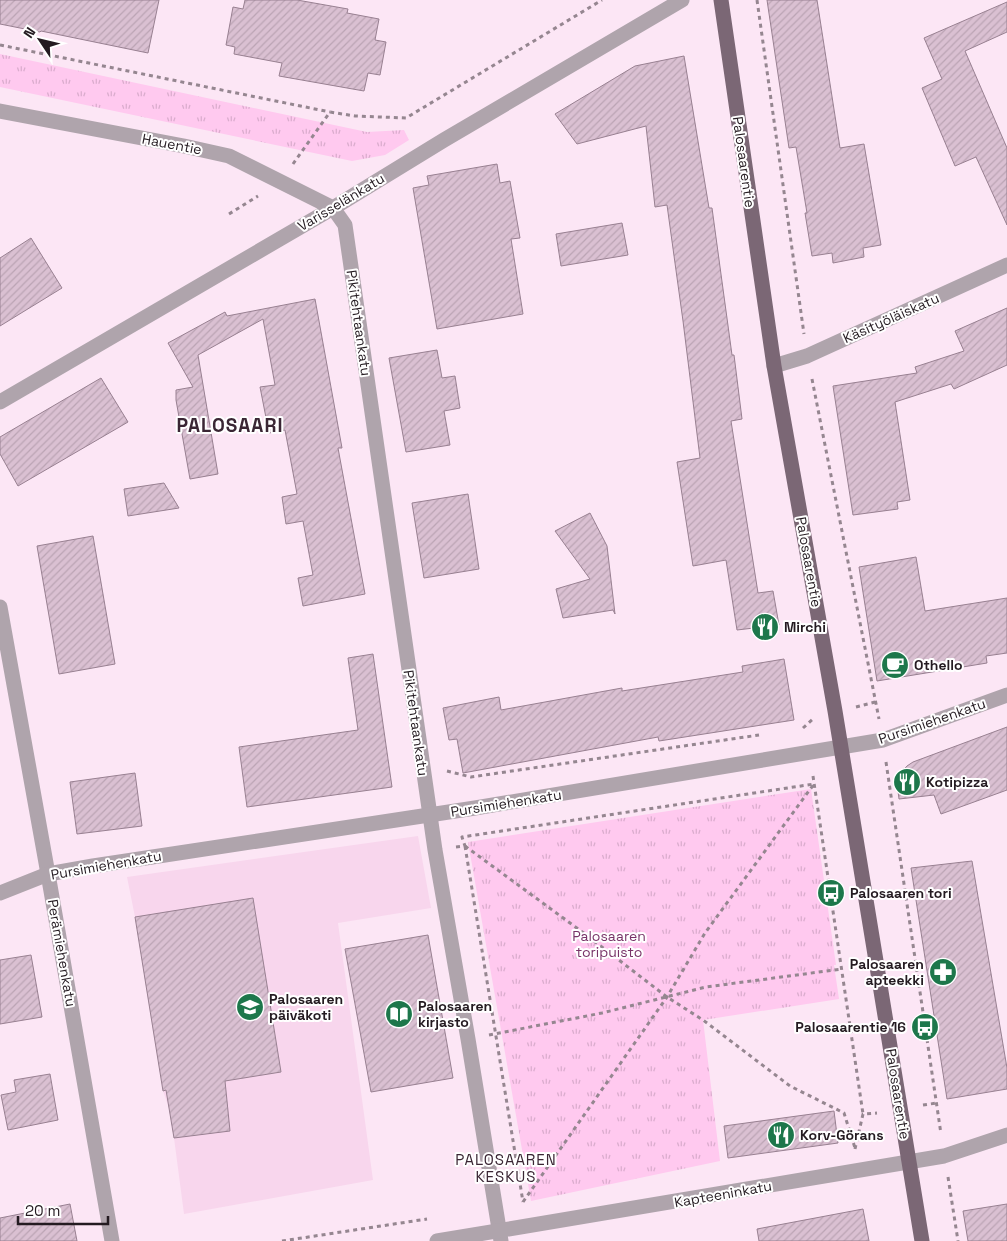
<svg xmlns="http://www.w3.org/2000/svg" width="1007" height="1241" font-family="'Space Grotesk',sans-serif">
	<defs>
		<pattern id="grass-tufts" width="24" height="20" patternUnits="userSpaceOnUse" patternTransform="scale(1.25)"><rect width="24" height="20" fill="#ffc9ef"/><path d="M3 7l-1-3M5 7V3M7 7l1-3M15 17l-1-3M17 17v-4M19 17l1-3" fill="none" stroke="#daaccd"/></pattern>
		<pattern id="building-hatch" width="6" height="6" patternUnits="userSpaceOnUse" patternTransform="scale(1.25)"><rect width="6" height="6" fill="#dac0d2"/><path d="M-1 1l2-2M0 6l6-6M5 7l2-2" fill="none" stroke="#bba4b4"/></pattern>
	</defs>
	<rect width="100%" height="100%" fill="#fce6f5"/>
	<polygon fill="#f8d6ed" points="418,836 431,908 338,923 373,1180 184,1214 174,1138 169,1108 163,1091 135,917 127,877"/>
	<g fill="url(#grass-tufts)">
		<polygon points="0,54 367,132 404,130 409,140 385,155 352,161 0,87"/>
		<polygon points="811,789 836,965 834,965 839,999 703,1020 720,1161 531,1201 468,842"/>
	</g>
	<g fill="url(#building-hatch)" stroke="#988091">
		<polygon points="0,0 159,0 148,53 41,31 40,32 0,24"/>
		<polygon points="245,0 297,0 348,9 347,13 379,19 375,40 386,42 380,75 368,73 364,91 279,76 282,63 234,54 235,47 226,45 233,7 243,9"/>
		<polygon points="767,0 817,0 840,148 864,144 881,245 863,248 864,257 833,263 832,253 812,256 805,213 807,213 796,147 789,148"/>
		<polygon points="1007,2 1007,32 965,51 1007,148 1007,225 976,157 955,166 922,88 942,79 924,38"/>
		<polygon points="684,56 709,208 712,208 732,355 734,355 742,419 731,421 758,593 773,591 779,625 737,630 726,560 693,566 677,462 700,458 683,321 667,205 655,207 646,126 577,144 555,114 635,66"/>
		<polygon points="497,164 500,183 510,181 520,238 511,239 523,314 437,329 413,188 429,185 427,176"/>
		<polygon points="622,223 628,255 561,266 556,234"/>
		<polygon points="31,238 62,288 0,326 0,258"/>
		<polygon points="315,299 342,448 338,448 365,594 303,606 298,578 313,575 303,521 286,524 282,497 297,494 285,430 269,433 260,387 275,385 263,319 198,355 218,474 190,479 176,400 176,390 193,387 168,343 225,312 227,316"/>
		<polygon points="1007,308 1007,365 954,389 951,384 895,402 910,500 897,502 898,509 853,515 833,386 917,373 915,367 964,351 955,331"/>
		<polygon points="437,350 442,378 455,376 460,408 444,411 450,445 406,452 389,358"/>
		<polygon points="101,378 128,422 18,486 0,454 0,437"/>
		<polygon points="164,483 179,508 128,516 124,489"/>
		<polygon points="468,494 479,569 424,578 412,503"/>
		<polygon points="590,513 607,546 615,614 613,610 563,618 556,589 590,579 555,531"/>
		<polygon points="93,536 115,664 59,674 37,546"/>
		<polygon points="916,557 925,611 1007,598 1007,653 986,656 987,663 877,681 859,567"/>
		<polygon points="373,654 392,787 247,807 239,747 358,730 348,658"/>
		<polygon points="784,659 794,720 659,741 658,737 463,773 457,739 449,740 443,708 499,697 501,710 622,688 622,691 743,672 742,666"/>
		<polygon points="1007,727 1007,790 941,814 934,795 899,799 897,783 900,774 907,766 913,762"/>
		<polygon points="135,773 142,826 77,834 70,782"/>
		<polygon points="972,861 1007,1068 1007,1089 947,1099 911,868"/>
		<polygon points="253,898 281,1072 225,1081 230,1131 174,1138 166,1090 163,1091 135,917"/>
		<polygon points="428,935 453,1078 371,1092 345,949"/>
		<polygon points="31,955 42,1017 0,1024 0,960"/>
		<polygon points="50,1074 58,1120 8,1130 1,1095 16,1092 14,1080"/>
		<polygon points="834,1111 838,1143 728,1158 724,1126"/>
		<polygon points="70,1204 77,1241 0,1241 0,1218"/>
		<polygon points="1007,1204 1007,1241 968,1241 963,1211"/>
		<polygon points="863,1209 869,1241 759,1241 757,1229"/>
	</g>
	<g fill="none" stroke-linecap="round" stroke-linejoin="round">
		<g stroke="#958690" stroke-width="3" stroke-dasharray="4 4" stroke-linecap="butt">
			<polyline points="757,0 804,334"/>
			<polyline points="0,45 330,112"/>
			<polyline points="293,164 330,112 355,116 406,118 602,0"/>
			<polyline points="229,214 258,196"/>
			<polyline points="812,379 879,719"/>
			<polyline points="856,707 875,702"/>
			<polyline points="803,728 813,719"/>
			<polyline points="886,762 941,1134"/>
			<polyline points="447,771 471,777 759,735"/>
			<polyline points="813,776 863,1114"/>
			<polyline points="465,846 585,934 667,997 703,1020 790,1086 844,1113 855,1148"/>
			<polyline points="465,846 523,1202"/>
			<polyline points="456,847 465,846 462,837 814,784"/>
			<polyline points="489,1035 602,1013 706,987 842,969"/>
			<polyline points="923,1105 937,1103"/>
			<polyline points="855,1149 863,1114 877,1113"/>
			<polyline points="948,1177 958,1241"/>
			<polyline points="523,1202 667,997 705,933 814,784"/>
			<polyline points="282,1241 427,1219"/>
		</g>
		<g stroke="#afa4ac" stroke-width="15">
			<polyline points="0,111 184,146 229,156 333,208 345,225 435,850 468,1039 501,1241"/>
			<polyline points="774,366 807,356 1007,265"/>
			<polyline points="0,402 333,208 444,140 682,0"/>
			<polyline points="0,607 48,874 112,1241"/>
			<polyline points="0,893 48,874 93,866 475,808 883,740 1007,695"/>
			<polyline points="437,1241 944,1156 1007,1135"/>
		</g>
		<polyline stroke="#7b6775" stroke-width="15" points="721,0 774,366 835,711 922,1241"/>
	</g>
	<defs>
		<g id="restaurant-disc" transform="scale(1.4375)"><circle r="9.5" fill="#1d774b" stroke="#fff"/><path d="M-5-6h1v4h1v-4h1v4h1v-4h1v5L-1.5 .5V6h-2V.5L-5-1ZM5-6V6H3V1.5H1.5Q1.5-4 5-6Z" fill="#fff"/></g>
		<g id="cafe-disc" transform="scale(1.4375)"><circle r="9.5" fill="#1d774b" stroke="#fff"/><path d="M-5.5-4.5H6V0H3Q3 3.5 0 3.5H-2.5Q-5.5 3.5-5.5 0ZM3-3.2v2h1.7v-2ZM-6 4.5H4V6H-6Z" fill="#fff"/></g>
		<g id="bus-disc" transform="scale(1.4375)"><circle r="9.5" fill="#1d774b" stroke="#fff"/><path d="M-5-6H5V4H4V6H2V4H-2V6H-4V4H-5ZM-3.5-4V0h7V-4ZM-3.5 1.2v1.5H-2V1.2ZM2 1.2v1.5H3.5V1.2Z" fill="#fff"/></g>
		<g id="pharmacy-disc" transform="scale(1.4375)"><circle r="9.5" fill="#1d774b" stroke="#fff"/><path d="M-2-6h4v4h4v4h-4v4h-4v-4h-4v-4h4Z" fill="#fff"/></g>
		<g id="school-disc" transform="scale(1.4375)"><circle r="9.5" fill="#1d774b" stroke="#fff"/><path d="M0-5L7-2L0 1L-7-2ZM-4 1L0 2.5L4 1V4Q0 6-4 4Z" fill="#fff"/></g>
		<g id="library-disc" transform="scale(1.4375)"><circle r="9.5" fill="#1d774b" stroke="#fff"/><path d="M-6-4Q-3-5.5-.7-3.5V5Q-3 3-6 4ZM6-4Q3-5.5 .7-3.5V5Q3 3 6 4Z" fill="#fff"/></g>
	</defs>
	<g fill-rule="evenodd">
		<use href="#restaurant-disc" x="765" y="627"/>
		<use href="#cafe-disc" x="895" y="665"/>
		<use href="#restaurant-disc" x="907" y="782"/>
		<use href="#bus-disc" x="831" y="893"/>
		<use href="#pharmacy-disc" x="943" y="972"/>
		<use href="#school-disc" x="250" y="1007"/>
		<use href="#library-disc" x="399" y="1014"/>
		<use href="#bus-disc" x="925" y="1027"/>
		<use href="#restaurant-disc" x="781" y="1135"/>
	</g>
	<g text-anchor="middle" dominant-baseline="central" stroke-width="4" stroke-linejoin="round" paint-order="stroke">
		<g font-size="14" fill="#241b21" stroke="#fff">
			<text transform="translate(172 144) rotate(11)">Hauentie</text>
			<text transform="translate(744 162) rotate(82)">Palosaarentie</text>
			<text transform="translate(341 202) rotate(-31)">Varisselänkatu</text>
			<text transform="translate(891 318) rotate(-24)">Käsityöläiskatu</text>
			<text transform="translate(359 323) rotate(82)">Pikitehtaankatu</text>
			<text transform="translate(809 562) rotate(80)">Palosaarentie</text>
			<text transform="translate(932 721) rotate(-19)">Pursimiehenkatu</text>
			<text transform="translate(416 723) rotate(82)">Pikitehtaankatu</text>
			<text transform="translate(506 803) rotate(-9)">Pursimiehenkatu</text>
			<text transform="translate(106 865) rotate(-10)">Pursimiehenkatu</text>
			<text transform="translate(62 953) rotate(80)">Perämiehenkatu</text>
			<text transform="translate(898 1094) rotate(81)">Palosaarentie</text>
			<text transform="translate(723 1194) rotate(-10)">Kapteeninkatu</text>
		</g>
		<g font-size="14" font-weight="bold" fill="#241b21" stroke="#fff" text-anchor="start">
			<text x="784" y="627">Mirchi</text>
			<text x="914" y="665">Othello</text>
			<text x="926" y="782">Kotipizza</text>
			<text x="850" y="893">Palosaaren tori</text>
			<text x="924" y="964" text-anchor="end">Palosaaren<tspan x="924" dy="16">apteekki</tspan></text>
			<text x="269" y="999">Palosaaren<tspan x="269" dy="16">päiväkoti</tspan></text>
			<text x="418" y="1006">Palosaaren<tspan x="418" dy="16">kirjasto</tspan></text>
			<text x="906" y="1027" text-anchor="end">Palosaarentie 16</text>
			<text x="800" y="1135">Korv-Görans</text>
		</g>
		<g font-size="14" fill="#783368" stroke="#fff">
			<text x="609" y="936">Palosaaren<tspan x="609" dy="16">toripuisto</tspan></text>
		</g>
		<g font-size="15" letter-spacing="1" fill="#3a2634" stroke="#fff">
			<text x="506" y="1159">PALOSAAREN<tspan x="506" dy="17">KESKUS</tspan></text>
		</g>
		<g font-size="19" font-weight="bold" letter-spacing="1" fill="#3a2634" stroke="#fff">
			<text x="230" y="425">PALOSAARI</text>
		</g>
	</g>
	<g transform="translate(40 40) rotate(305)" stroke="#ffffff" stroke-width="4" paint-order="stroke">
	<path d="M0-4L9 19L0 12L-9 19Z" fill="#241b21"/>
	<text y="-8" font-size="14" font-weight="bold" text-anchor="middle" fill="#241b21">N</text>
	</g>
	<path d="M18 1216v8h90v-8" fill="none" stroke="#241b21" stroke-width="2.5"/>
	<text x="25" y="1216" font-size="15" fill="#241b21" stroke="#ffffff" stroke-width="4" paint-order="stroke">20 m</text>
</svg>
